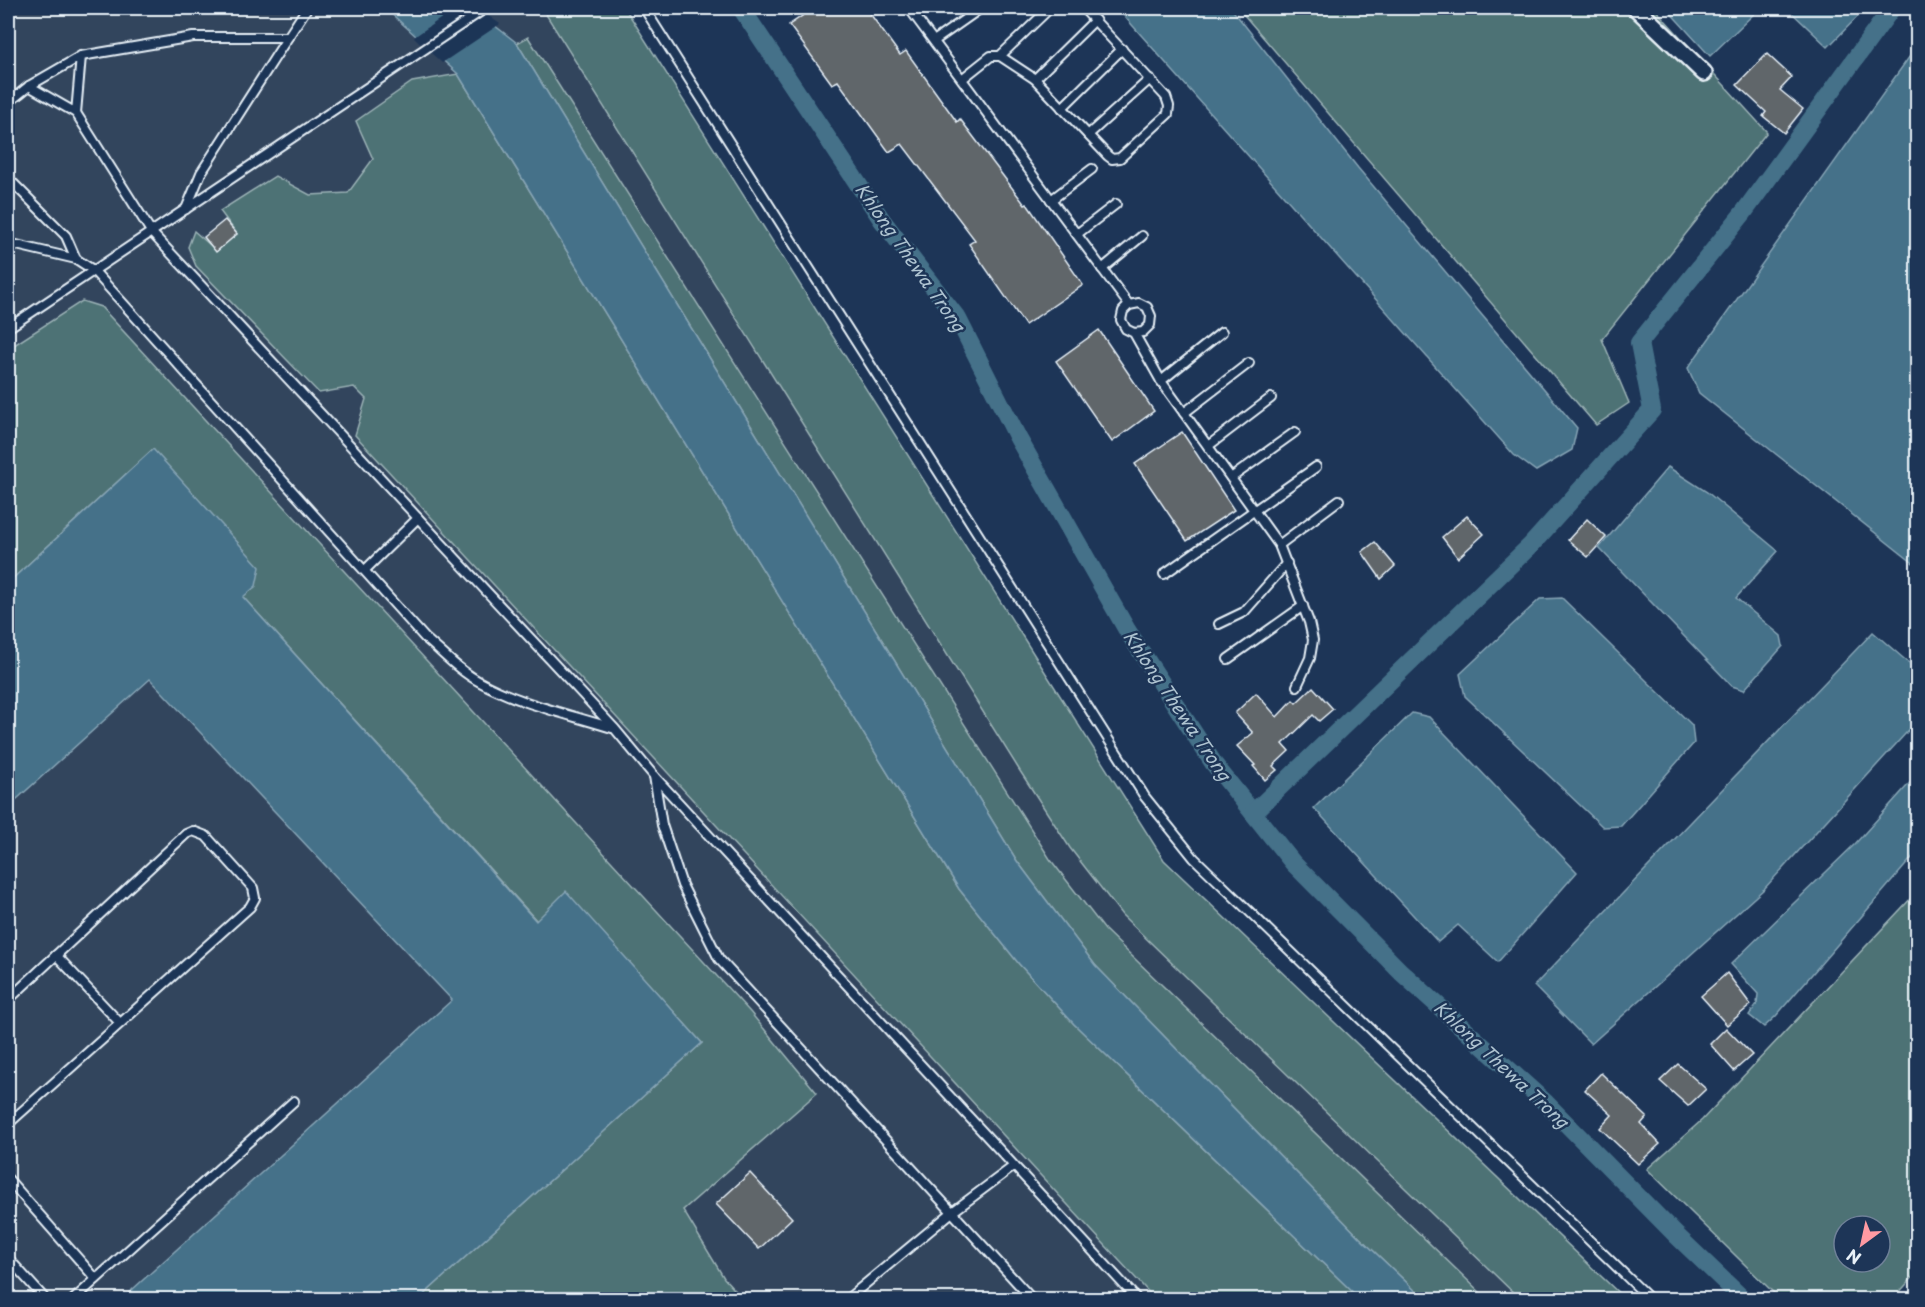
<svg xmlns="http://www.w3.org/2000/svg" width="1925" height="1307" font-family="'Playpen Sans',sans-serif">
	<rect width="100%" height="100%" fill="#1d3557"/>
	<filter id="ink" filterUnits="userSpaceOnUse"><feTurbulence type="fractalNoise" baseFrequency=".0167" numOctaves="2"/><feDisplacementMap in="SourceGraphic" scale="12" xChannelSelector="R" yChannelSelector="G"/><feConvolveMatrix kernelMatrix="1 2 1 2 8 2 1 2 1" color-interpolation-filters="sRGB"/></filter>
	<g filter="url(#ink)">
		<polygon fill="#31445d" points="8,8 624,8 1164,860 1625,1299 8,1299"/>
		<g fill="#4e7274" stroke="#9bb2b6" stroke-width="1.5" fill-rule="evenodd">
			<polygon points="542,8 625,8 1164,860 1625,1299 1520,1299 1122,915 1070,848 1020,771"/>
			<polygon points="1238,8 1654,8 1767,132 1602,339 1629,403 1596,425"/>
			<polygon points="528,37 1050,859 1105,930 1487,1299 1424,1299 1360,1238 1095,965 1017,861 517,43"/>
			<polygon points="458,74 959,889 1019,964 1074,1024 1360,1299 1155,1299 355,435 366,399 354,387 319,393 196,266 188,247 194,231 217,251 237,234 220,211 275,176 310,195 348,193 373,159 356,121 412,82"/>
			<polygon points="82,301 101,307 750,1012 817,1093 683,1210 724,1278 743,1299 419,1299 702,1043 566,892 537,921 243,597 153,449 8,583 8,349"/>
			<path d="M1917 892V1273L1893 1299H1780L1647 1169 1702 1120ZM1844 1226H1880V1262H1844Z"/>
		</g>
		<g fill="#457189" stroke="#86a4b5" stroke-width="1.5">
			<polygon points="385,8 472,8 517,43 1017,861 1095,965 1360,1238 1424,1299 1360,1299 1074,1024 1019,964 959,889 458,74"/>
			<polygon points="1117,8 1231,8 1358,168 1577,428 1572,450 1536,471 1514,455"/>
			<polygon points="1666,8 1760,8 1710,56"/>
			<polygon points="1787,8 1866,8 1828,47"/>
			<polygon points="1917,46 1917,566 1699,393 1688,368"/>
			<polygon points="153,449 260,567 256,586 243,597 536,921 566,891 702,1043 419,1299 122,1299 452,1000 150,679 8,807 8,583"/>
			<polygon points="1668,467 1707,492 1778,551 1736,598 1781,636 1783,646 1744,690 1732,686 1599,548"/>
			<polygon points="1562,598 1692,725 1694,743 1621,826 1603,827 1465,696 1460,674 1540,599"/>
			<polygon points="1873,632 1917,670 1917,721 1764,889 1591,1044 1534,986"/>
			<polygon points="1412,713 1429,717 1577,872 1498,962 1458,925 1438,942 1314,808"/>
			<polygon points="1917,775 1917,852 1776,1016 1764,1027 1749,1015 1757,1004 1758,994 1731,964 1855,844"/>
		</g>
		<polygon fill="#1d3557" points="456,8 477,8 500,24 442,63 414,37"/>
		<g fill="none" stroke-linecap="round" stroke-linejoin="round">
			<g stroke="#457189" stroke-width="18">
				<polyline points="741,8 882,220 958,319 1018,438 1127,630 1214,764 1293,863 1401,972 1546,1103 1677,1236 1744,1300"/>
				<polyline points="1253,813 1531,545 1652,410 1639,343 1744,212 1892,8"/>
			</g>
		</g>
		<g fill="#61666b" stroke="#e8f1f8" stroke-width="1.5">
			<polygon points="814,8 866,8 900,55 906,51 957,122 960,119 1025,205 1027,204 1083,285 1025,325 969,244 975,240 902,144 889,152 838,81 832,84 789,25"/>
			<polygon points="1767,54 1792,77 1780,90 1803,109 1784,133 1763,116 1766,112 1737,85"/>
			<polygon points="225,220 237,234 216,252 204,237"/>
			<polygon points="1099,330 1154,411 1112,442 1056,361"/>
			<polygon points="1182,432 1234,510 1187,541 1135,464"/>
			<polygon points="1467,516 1484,534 1458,558 1442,537"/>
			<polygon points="1587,519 1606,537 1588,557 1568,540"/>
			<polygon points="1375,542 1395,566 1381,579 1362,552"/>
			<polygon points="1313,687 1333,709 1319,721 1313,715 1283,744 1289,751 1273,766 1277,770 1265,780 1253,766 1255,765 1237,746 1253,733 1235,713 1256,693 1277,717 1293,700 1296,703"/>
			<polygon points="1727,973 1751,1005 1727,1025 1701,996"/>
			<polygon points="1726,1028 1752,1055 1734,1071 1710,1044"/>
			<polygon points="1678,1064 1706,1089 1688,1106 1660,1081"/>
			<polygon points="1601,1073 1647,1117 1641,1124 1660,1144 1638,1164 1600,1128 1612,1115 1585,1090"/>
			<polygon points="750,1173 792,1218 759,1249 716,1204"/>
		</g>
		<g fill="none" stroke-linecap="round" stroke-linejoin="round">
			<g stroke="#e8f1f8" stroke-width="12">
				<g id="service">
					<polyline points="644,8 1145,797 1194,858 1651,1300"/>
					<polyline points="909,8 1129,305"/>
					<polyline points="934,41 981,8"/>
					<polyline points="1000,56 1050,8"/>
					<polyline points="962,79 991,56 1000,56 1035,79 1108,156 1112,159 1120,158 1168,114 1169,106 1166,97 1083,8"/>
					<polyline points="1035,79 1095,20"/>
					<polyline points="29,86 76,113 152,233 615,729 654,776 1138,1300"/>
					<polyline points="8,103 29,86 81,56 193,37 288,37 307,8"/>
					<polyline points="1062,108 1122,49"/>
					<polyline points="76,113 81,56"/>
					<polyline points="1088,135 1150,79"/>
					<polyline points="8,178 66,236 76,259"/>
					<polyline points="1051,200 1092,169"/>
					<polyline points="186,209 201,173 288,37"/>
					<polyline points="1077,234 1116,204"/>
					<path d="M8 243 76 259 93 270 425 638C443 653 459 671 480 682 520 704 568 714 612 728"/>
					<polyline points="1102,269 1142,236"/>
					<polyline points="8,328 486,8"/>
					<polyline points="1134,333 1143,332 1150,325 1151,316 1147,307 1139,303 1129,305 1123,311 1121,320 1126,329 1134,333 1161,381 1279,545 1309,622 1313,640 1310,658 1297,686"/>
					<polyline points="1161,381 1222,332"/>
					<polyline points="1184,413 1249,363"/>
					<polyline points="1208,446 1271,398"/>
					<polyline points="1231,478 1295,432"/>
					<polyline points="1279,545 1339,500"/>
					<polyline points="366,569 418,518"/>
					<polyline points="1164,574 1316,467"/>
					<polyline points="1219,624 1244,612 1287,563"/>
					<polyline points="1228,659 1303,606"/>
					<polyline points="654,776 662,825 682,885 719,959 1033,1300"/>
					<polyline points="56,955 120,1023"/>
					<polyline points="8,1000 186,834 193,831 206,836 253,888 255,898 250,907 8,1124"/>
					<polyline points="8,1179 96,1279"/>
					<polyline points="8,1258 46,1300"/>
					<polyline points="73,1300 294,1101"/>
					<polyline points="846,1300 951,1213 1014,1166"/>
				</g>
			</g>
			<g stroke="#e8f1f8" stroke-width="20">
				<polyline id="minor" points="1636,8 1704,73"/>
			</g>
			<use href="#service" stroke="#1d3557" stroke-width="8"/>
			<use href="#minor" stroke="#1d3557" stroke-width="15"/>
		</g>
	</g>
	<g text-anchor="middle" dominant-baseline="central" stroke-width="5" stroke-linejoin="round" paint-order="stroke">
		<g font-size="18" font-style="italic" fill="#afc4d1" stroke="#1d3557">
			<text transform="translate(911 257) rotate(55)">Khlong Thewa Trong</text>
			<text transform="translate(1178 705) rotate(56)">Khlong Thewa Trong</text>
			<text transform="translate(1502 1064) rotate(43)">Khlong Thewa Trong</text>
		</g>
	</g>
	<rect width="1925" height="1307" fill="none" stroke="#1d3557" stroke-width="30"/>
	<rect x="15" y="15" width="1895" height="1277" fill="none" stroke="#e8f1f8" stroke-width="2" filter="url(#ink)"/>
	<g transform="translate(1862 1244) rotate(213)"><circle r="28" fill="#1d3557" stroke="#6e8097" stroke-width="1.5"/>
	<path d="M0-4.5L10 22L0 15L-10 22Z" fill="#ff9aa2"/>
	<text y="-9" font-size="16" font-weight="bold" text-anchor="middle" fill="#e8f1f8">N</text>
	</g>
</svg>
